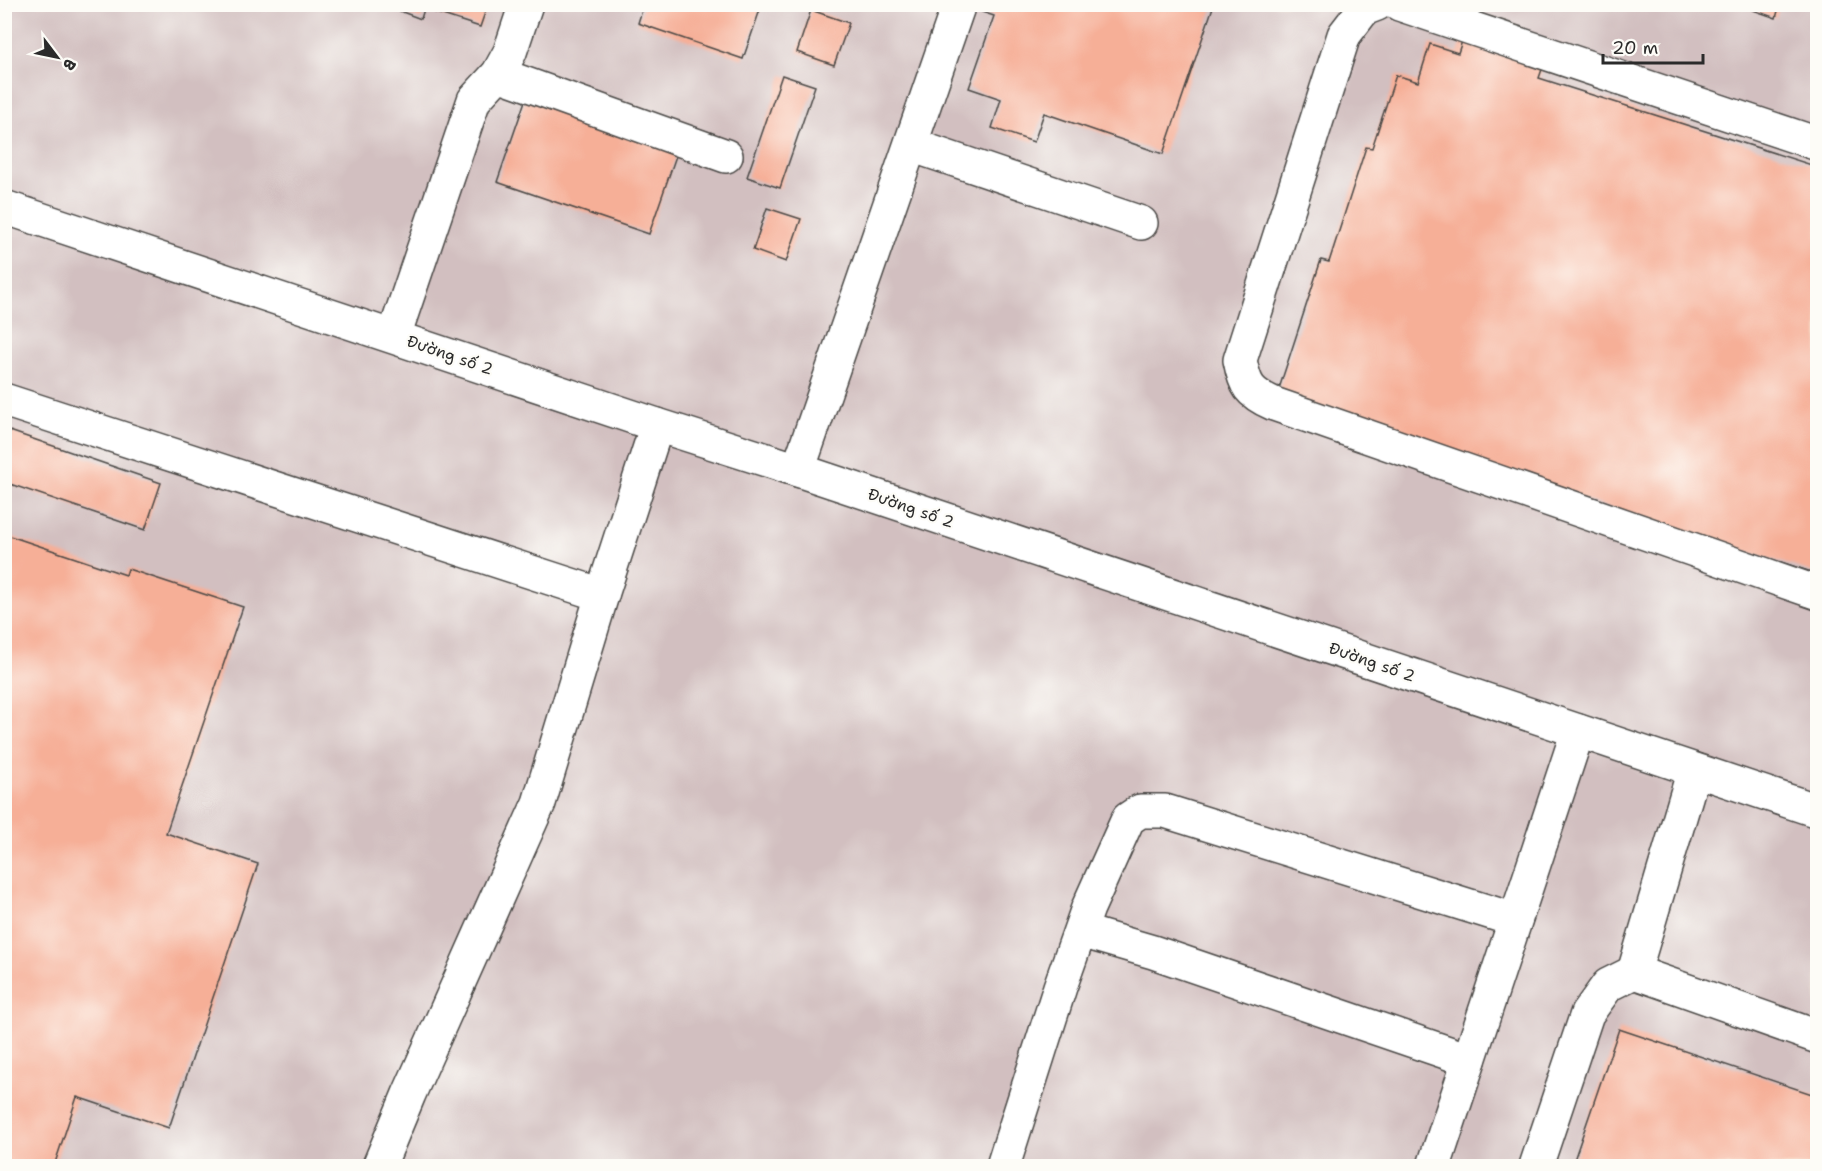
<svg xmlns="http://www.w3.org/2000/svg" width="1822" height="1171" font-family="'Shantell Sans',sans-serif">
	<rect width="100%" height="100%" fill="#fdfcf7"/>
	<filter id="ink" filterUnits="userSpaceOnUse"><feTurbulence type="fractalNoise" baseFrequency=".0167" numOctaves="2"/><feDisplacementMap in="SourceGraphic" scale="12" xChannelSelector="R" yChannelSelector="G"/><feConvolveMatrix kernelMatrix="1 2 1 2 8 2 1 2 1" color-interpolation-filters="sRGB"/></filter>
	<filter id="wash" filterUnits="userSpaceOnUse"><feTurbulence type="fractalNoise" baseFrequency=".008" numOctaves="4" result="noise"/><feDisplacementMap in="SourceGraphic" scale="24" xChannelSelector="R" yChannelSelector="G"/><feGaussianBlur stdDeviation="1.35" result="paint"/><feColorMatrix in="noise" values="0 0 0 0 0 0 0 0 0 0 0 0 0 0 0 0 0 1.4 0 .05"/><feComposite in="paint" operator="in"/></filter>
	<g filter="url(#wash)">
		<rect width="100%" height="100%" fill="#f5e7cf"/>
		<rect fill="#d2bfc0" x="5" y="5" width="1812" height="1161"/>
		<g id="blocks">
			<g fill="#f6af97">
				<polygon points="381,4 488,4 480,27 424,9 421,19"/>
				<polygon points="644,4 762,4 743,59 638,23"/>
				<polygon points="985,4 1214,4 1163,154 1044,113 1034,142 992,128 1001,99 969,88 994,16 982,12"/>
				<polygon points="1736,4 1780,4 1776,18"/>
				<polygon points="811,10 849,23 834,65 797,52"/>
				<polygon points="1465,32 1546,58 1539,78 1818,167 1818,574 1275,401 1321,260 1329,262 1366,147 1372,148 1396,75 1418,82 1430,44 1458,53"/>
				<polygon points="782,75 815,86 780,188 747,177"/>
				<polygon points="526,98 678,150 649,234 497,182"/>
				<polygon points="767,208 801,219 786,262 753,250"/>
				<polygon points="4,429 161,483 145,530 4,482"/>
				<polygon points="4,534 126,575 128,569 243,607 166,833 258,864 169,1128 77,1097 54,1166 4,1166"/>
				<polygon points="1619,1029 1818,1096 1818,1166 1572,1166"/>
			</g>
		</g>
	</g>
	<g filter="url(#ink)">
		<use href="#blocks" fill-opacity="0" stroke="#494744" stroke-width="1.5"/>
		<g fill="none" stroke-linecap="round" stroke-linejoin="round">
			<g stroke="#494744" stroke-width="36">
				<g id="minor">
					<path d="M1377 4 1364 9 1344 35 1240 360C1245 386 1249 393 1274 404L1818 593"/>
					<polyline points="1399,4 1818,144"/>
					<polyline points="498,74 726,156"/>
					<polyline points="911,145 1141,223"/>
					<polyline points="4,207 657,425 798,470 1818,811"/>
					<polyline points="394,336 474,100 498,74 510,52 526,4"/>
					<polyline points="4,400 602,595"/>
					<polyline points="798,470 959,4"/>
					<polyline points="1694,770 1634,972 1818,1037"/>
					<polyline points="1081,931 1153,952 1469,1060"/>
					<polyline points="379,1166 409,1094 539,803 602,595 657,425"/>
					<polyline points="1003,1166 1060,987 1088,908 1128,819 1140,811 1165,811 1515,920"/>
					<polyline points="1434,1166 1578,731"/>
					<polyline points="1536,1166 1587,1014 1608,985 1634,972"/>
				</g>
			</g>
			<use href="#minor" stroke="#fff" stroke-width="33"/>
		</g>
	</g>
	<g text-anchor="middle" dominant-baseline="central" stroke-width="4.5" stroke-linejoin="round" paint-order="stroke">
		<g font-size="16" fill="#2b2b2b" stroke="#fdfcf7">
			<text transform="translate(450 355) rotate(19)">Đường số 2</text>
			<text transform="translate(911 508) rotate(19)">Đường số 2</text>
			<text transform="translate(1372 662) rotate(19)">Đường số 2</text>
		</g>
	</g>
	<rect width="1822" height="1171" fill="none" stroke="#fdfcf7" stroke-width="24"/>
	<g transform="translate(57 57) rotate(122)" stroke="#fdfcf7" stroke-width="4.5" paint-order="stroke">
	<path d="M0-4.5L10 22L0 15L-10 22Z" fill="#2b2b2b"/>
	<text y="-9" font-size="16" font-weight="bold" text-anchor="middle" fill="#2b2b2b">B</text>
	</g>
	<path d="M1603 54v9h100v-9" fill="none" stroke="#2b2b2b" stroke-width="3"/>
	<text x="1612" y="54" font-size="18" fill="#2b2b2b" stroke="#fdfcf7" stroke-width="4.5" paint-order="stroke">20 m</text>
</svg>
